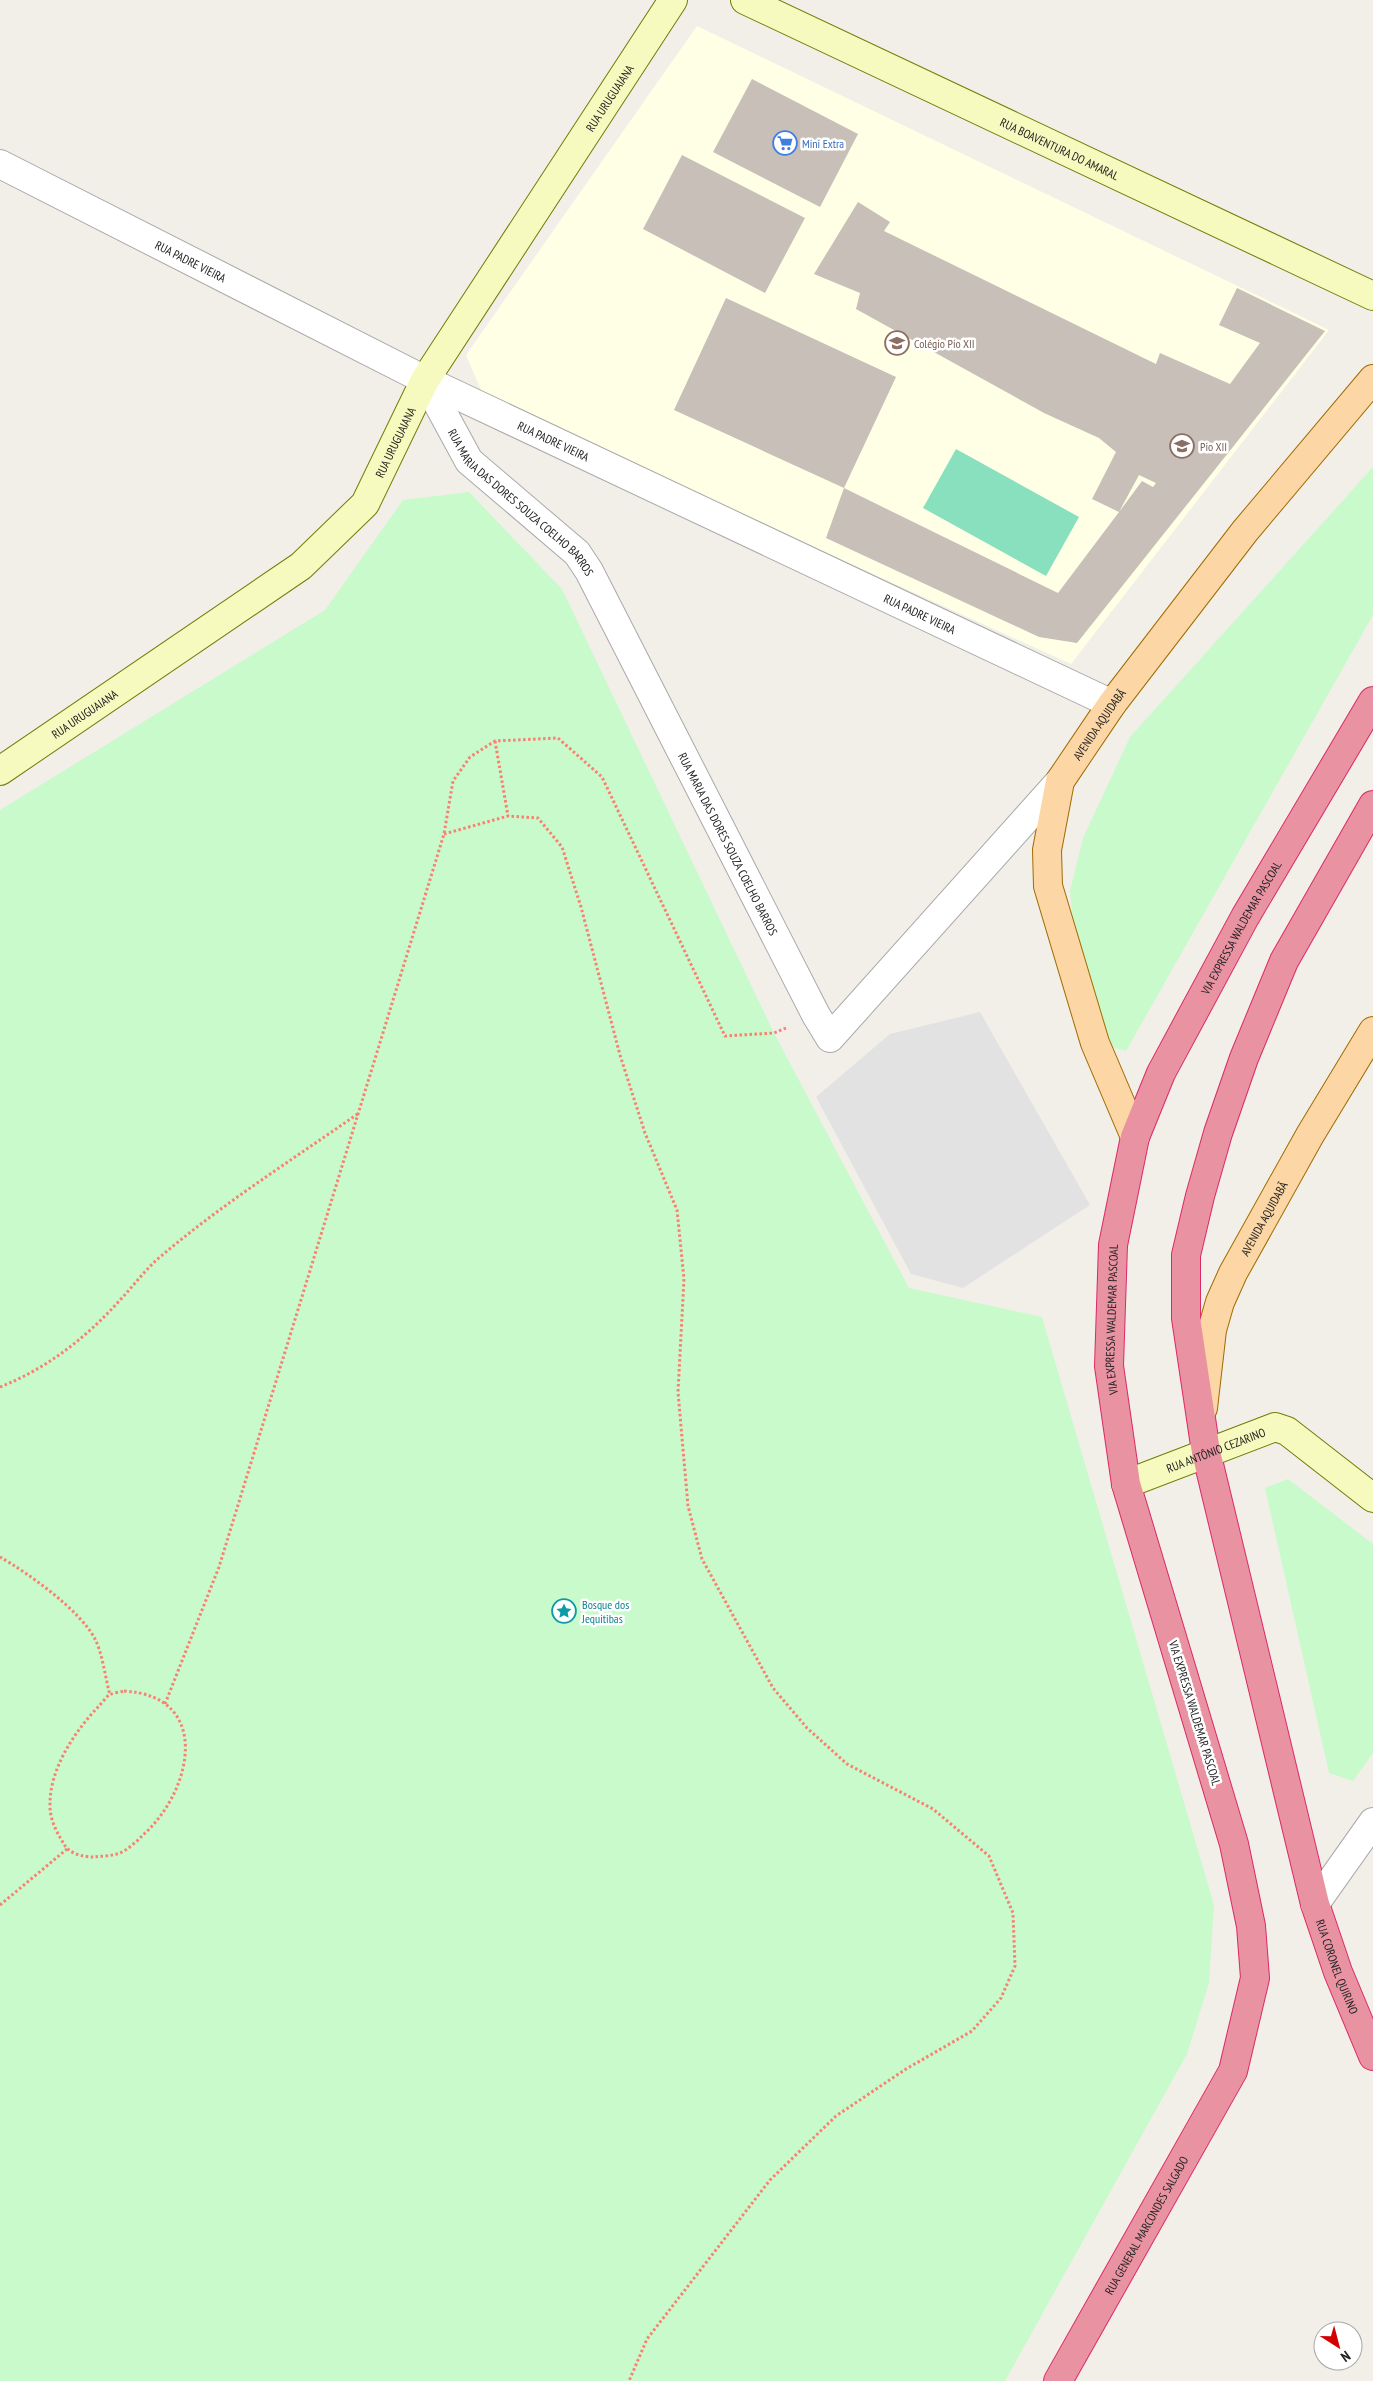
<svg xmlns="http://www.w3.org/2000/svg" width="1373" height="2381" font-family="'PT Sans Narrow',sans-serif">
	<rect width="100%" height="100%" fill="#f2efe9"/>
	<polygon fill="#ffffe5" points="697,26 1329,330 1071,664 484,397 466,355"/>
	<g fill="#c8facc">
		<polygon points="1373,467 1373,615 1126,1051 1107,1046 1074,935 1070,891 1083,838 1130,737"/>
		<polygon points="469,492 562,589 774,1033 909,1288 1042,1317 1214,1905 1209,1983 1187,2054 1005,2381 0,2381 0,810 325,610 403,500"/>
		<polygon points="1288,1479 1373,1544 1373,1753 1353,1781 1329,1773 1265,1488"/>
	</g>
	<polygon fill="#88e0be" points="956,449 1079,517 1046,576 923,508"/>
	<polygon fill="#e2e2e2" points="980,1012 1090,1205 963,1288 911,1274 816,1097 890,1034"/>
	<g fill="#c7bfb8">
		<polygon points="752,79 858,134 820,207 713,152"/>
		<polygon points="682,155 805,218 765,293 643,229"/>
		<polygon points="858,202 890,222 884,231 1156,364 1160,353 1230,384 1260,343 1219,325 1237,288 1325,331 1077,643 1039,637 826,538 844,488 1058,593 1119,512 1142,481 1153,487 1156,483 1139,475 1119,512 1092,499 1116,452 1099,438 1044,413 856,309 860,293 814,274"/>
		<polygon points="726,298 896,377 844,488 674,410"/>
	</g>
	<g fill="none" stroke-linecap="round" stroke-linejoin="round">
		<g stroke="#a9a9a9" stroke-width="30">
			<g id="street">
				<path id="s1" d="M0 164 425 380 1112 704"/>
				<path id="s2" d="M425 380 469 461 577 553 589 571 816 1015 830 1038 1060 781"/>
				<polyline points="1315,1904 1373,1822"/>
			</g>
		</g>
		<g stroke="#707d05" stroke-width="30">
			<g id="secondary">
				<path id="s3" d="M745 0 1373 296"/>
				<path id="s4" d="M0 771 301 566 365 504 425 380 673 0"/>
				<path id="s5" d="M1126 1484 1275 1427 1287 1431 1373 1498"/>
			</g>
		</g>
		<g stroke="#a06b00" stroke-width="30">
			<g id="primary">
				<path id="s6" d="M1135 1137 1095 1043 1048 886 1047 850 1060 781 1112 704 1245 531 1373 379"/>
				<path id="s7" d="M1203 1408 1212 1330 1220 1302 1233 1273 1310 1135 1373 1031"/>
			</g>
		</g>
		<g stroke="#dc2a67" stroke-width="30">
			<g id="highway">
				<path id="s8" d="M1373 805 1284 961 1244 1058 1218 1133 1200 1196 1186 1255V1318L1206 1452 1315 1904 1338 1972 1373 2056"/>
				<path id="s9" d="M1058 2381 1233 2071 1255 1978 1251 1926 1234 1844 1126 1484 1109 1366 1113 1245 1135 1137 1161 1073 1245 917 1373 701"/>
			</g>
		</g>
		<g stroke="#fa8072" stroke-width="3" stroke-dasharray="2.5 2.5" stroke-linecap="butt">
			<polyline points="495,741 508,816"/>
			<polyline points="444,834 508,816 538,818 562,847 581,907 620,1055 645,1133 677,1210 684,1279 678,1392 688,1506 702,1559 773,1688 807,1728 847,1764 933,1809 989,1856 1013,1913 1015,1966 1001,1998 972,2031 906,2069 836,2116 770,2180 647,2339 629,2381"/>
			<path d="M0 1387C48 1368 87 1337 121 1299 134 1285 145 1270 160 1257 222 1204 292 1160 359 1113"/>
			<path d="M0 1557C28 1573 80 1610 95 1639 103 1655 105 1677 110 1695"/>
			<path d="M124 1691C213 1696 192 1791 144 1834 137 1841 129 1849 120 1853 112 1856 102 1856 94 1857 84 1857 69 1854 64 1844 57 1833 50 1820 50 1806 49 1769 75 1731 99 1706 102 1703 106 1697 109 1695 113 1693 120 1692 124 1691Z"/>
			<polyline points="165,1704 219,1567 444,834 453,781 470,757 495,741 558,738 602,777 725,1036 774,1033 786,1028"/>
			<polyline points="0,1905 67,1849"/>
		</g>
		<use href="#street" stroke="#fff" stroke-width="28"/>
		<use href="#secondary" stroke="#f7fabf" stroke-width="28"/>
		<use href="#primary" stroke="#fcd6a4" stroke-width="28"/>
		<use href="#highway" stroke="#e892a2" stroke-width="28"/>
	</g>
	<defs>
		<g id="supermarket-ring" transform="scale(1.25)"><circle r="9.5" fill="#fff" stroke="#3f7fe0" stroke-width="1.5"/><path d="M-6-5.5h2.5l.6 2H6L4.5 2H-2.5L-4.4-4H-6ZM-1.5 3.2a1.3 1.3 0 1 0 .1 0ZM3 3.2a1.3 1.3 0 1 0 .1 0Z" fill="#3f7fe0"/></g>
		<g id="school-ring" transform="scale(1.25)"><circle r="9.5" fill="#fff" stroke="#8d6e63" stroke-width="1.5"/><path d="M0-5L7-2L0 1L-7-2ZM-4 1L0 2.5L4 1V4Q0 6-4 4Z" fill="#8d6e63"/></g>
		<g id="sight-ring" transform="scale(1.25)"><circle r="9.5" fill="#fff" stroke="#0f9aa8" stroke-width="1.5"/><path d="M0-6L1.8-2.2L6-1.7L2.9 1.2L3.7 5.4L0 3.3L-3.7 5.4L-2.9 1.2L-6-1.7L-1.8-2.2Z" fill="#0f9aa8"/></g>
	</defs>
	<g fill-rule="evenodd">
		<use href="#supermarket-ring" x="785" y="143"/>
		<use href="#school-ring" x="897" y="343"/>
		<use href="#school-ring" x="1182" y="446"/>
		<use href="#sight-ring" x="564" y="1611"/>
	</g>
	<g text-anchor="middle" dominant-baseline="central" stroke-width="5" stroke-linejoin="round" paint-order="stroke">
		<g font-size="12" fill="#222" stroke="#fff">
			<text stroke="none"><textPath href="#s4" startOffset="928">RUA URUGUAIANA</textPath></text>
			<text stroke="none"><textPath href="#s3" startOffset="348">RUA BOAVENTURA DO AMARAL</textPath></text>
			<text stroke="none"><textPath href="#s1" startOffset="214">RUA PADRE VIEIRA</textPath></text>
			<text stroke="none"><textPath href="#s1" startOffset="619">RUA PADRE VIEIRA</textPath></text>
			<text stroke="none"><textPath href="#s4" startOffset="522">RUA URUGUAIANA</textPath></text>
			<text stroke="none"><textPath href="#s2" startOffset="158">RUA MARIA DAS DORES SOUZA COELHO BARROS</textPath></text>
			<text stroke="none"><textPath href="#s1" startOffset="1024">RUA PADRE VIEIRA</textPath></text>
			<text stroke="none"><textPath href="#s4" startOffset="102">RUA URUGUAIANA</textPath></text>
			<text stroke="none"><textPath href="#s6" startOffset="441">AVENIDA AQUIDABÃ</textPath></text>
			<text stroke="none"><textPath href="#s2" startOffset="562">RUA MARIA DAS DORES SOUZA COELHO BARROS</textPath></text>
			<text stroke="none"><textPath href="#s9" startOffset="1549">VIA EXPRESSA WALDEMAR PASCOAL</textPath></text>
			<text stroke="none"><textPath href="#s7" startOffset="202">AVENIDA AQUIDABÃ</textPath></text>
			<text stroke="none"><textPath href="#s9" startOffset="1129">VIA EXPRESSA WALDEMAR PASCOAL</textPath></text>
			<text stroke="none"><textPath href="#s5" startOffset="96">RUA ANTÔNIO CEZARINO</textPath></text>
			<text transform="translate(1195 1713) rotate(73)">VIA EXPRESSA WALDEMAR PASCOAL</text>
			<text stroke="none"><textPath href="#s8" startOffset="1220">RUA CORONEL QUIRINO</textPath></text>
			<text stroke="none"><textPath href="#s9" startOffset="179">RUA GENERAL MARCONDES SALGADO</textPath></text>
		</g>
		<g font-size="12" fill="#366cbe" stroke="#fff" text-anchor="start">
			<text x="802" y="143">Mini Extra</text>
		</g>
		<g font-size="12" fill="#785e54" stroke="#fff" text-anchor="start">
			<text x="914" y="343">Colégio Pio XII</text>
			<text x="1200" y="446">Pio XII</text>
		</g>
		<g font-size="12" fill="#0d838f" stroke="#fff" text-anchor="start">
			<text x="582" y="1604">Bosque dos<tspan x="582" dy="14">Jequitibas</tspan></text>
		</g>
	</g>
	<g transform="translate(1338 2346) rotate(144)"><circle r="24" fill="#ffffff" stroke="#a7a7a7"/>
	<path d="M0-4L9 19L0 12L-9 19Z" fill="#d40000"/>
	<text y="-8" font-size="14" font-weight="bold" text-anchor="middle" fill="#222222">N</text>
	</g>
</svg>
